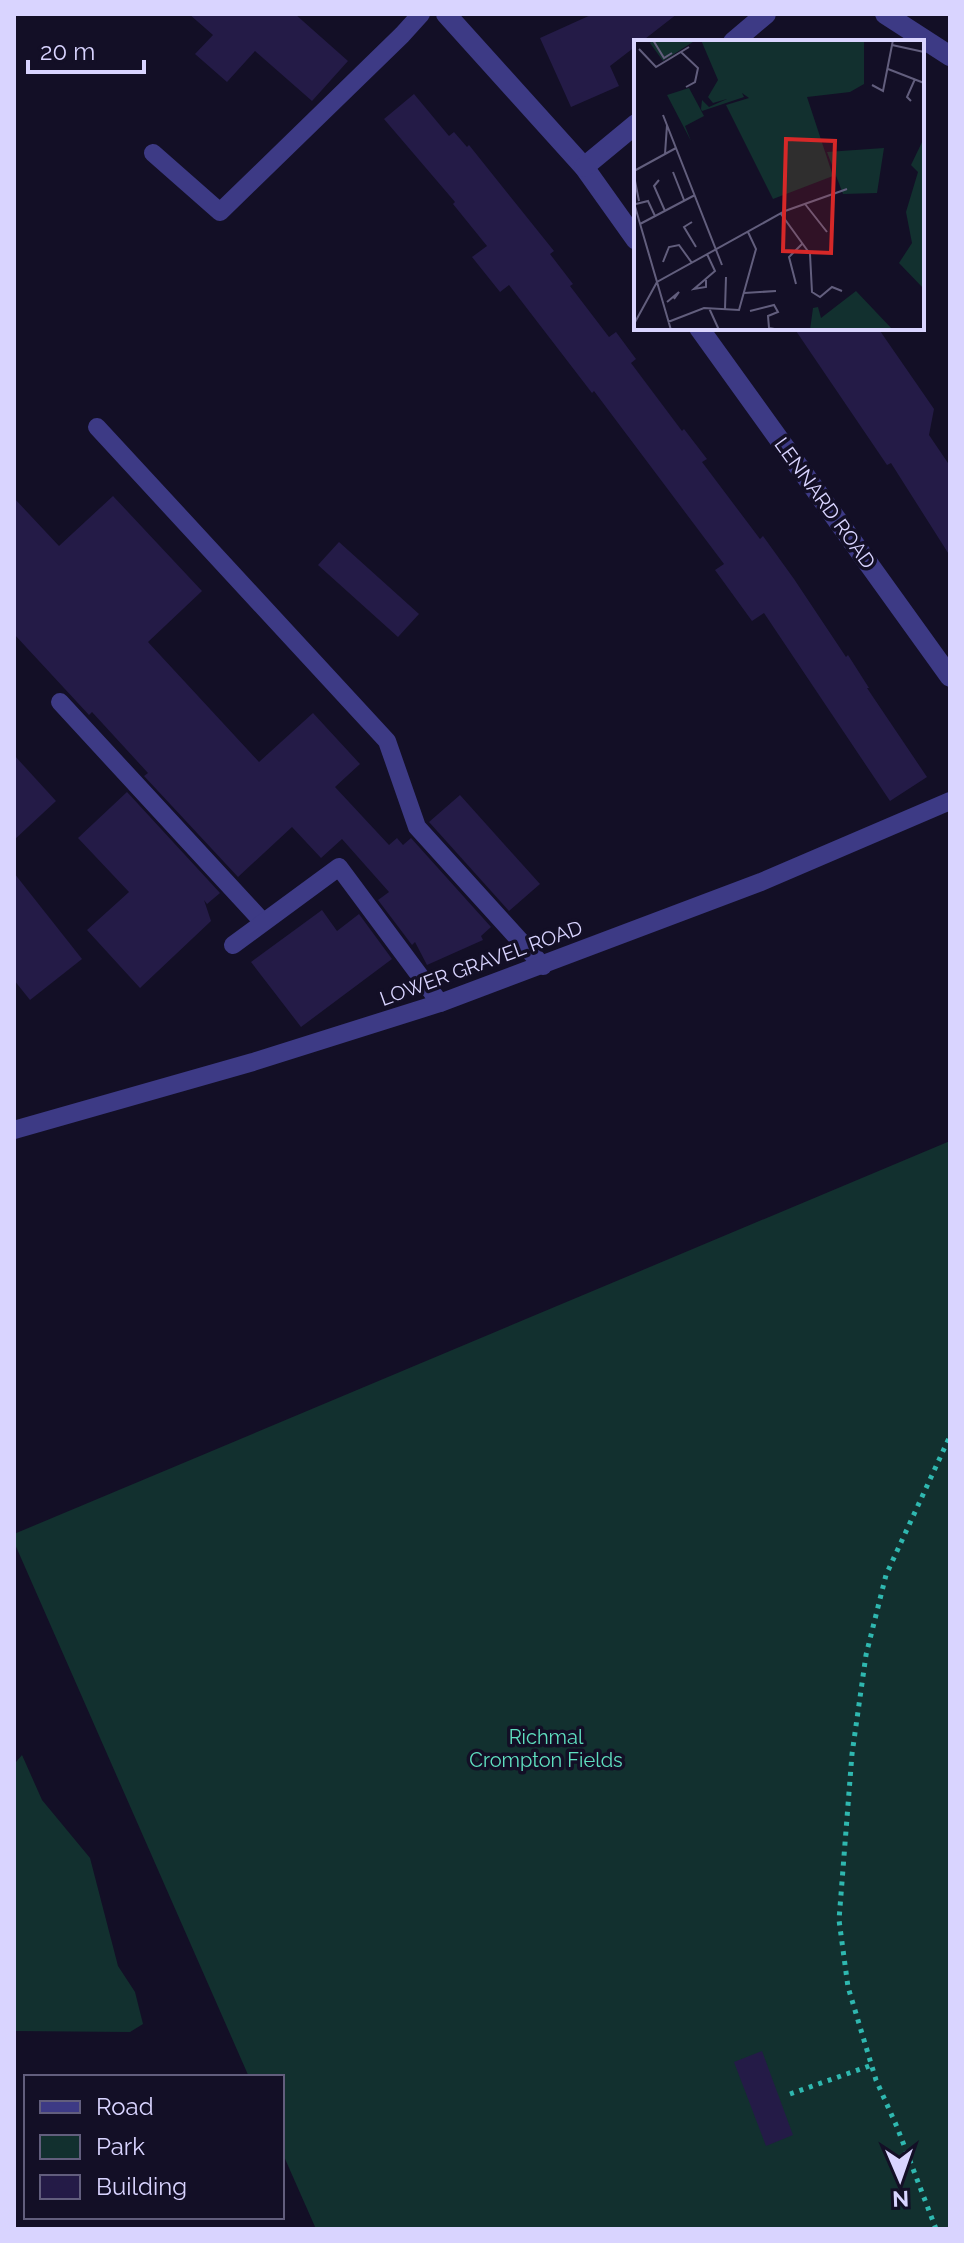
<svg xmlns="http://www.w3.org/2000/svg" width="964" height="2243" font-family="Raleway,sans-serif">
	<rect width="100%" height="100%" fill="#130f26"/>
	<g fill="#12302f">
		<polygon points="950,1141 950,2229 316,2229 282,2152 282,2077 249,2077 14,1542 14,1534"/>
		<polygon points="22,1755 42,1800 90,1858 118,1966 135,1992 143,2024 130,2032 14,2031 14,1785 16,1762"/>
	</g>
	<g fill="#241b47">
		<polygon points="189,14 295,14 348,61 312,101 255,51 227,82 195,54 213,35"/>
		<polygon points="593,14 677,14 641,42 636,42 636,46 610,66 619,86 571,107 540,38"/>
		<polygon points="414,94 449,136 454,132 467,147 469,145 554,251 550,254 573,284 570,286 609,337 616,332 636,359 631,363 682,431 684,429 707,459 702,462 760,539 763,536 794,579 846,657 848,655 869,688 867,688 927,777 890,801 764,613 752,621 715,570 724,564 594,391 592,393 509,285 500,292 472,257 487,246 453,204 455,202 384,119"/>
		<polygon points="794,328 878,328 934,409 929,435 950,466 950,556 891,463 887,465"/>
		<polygon points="113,496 202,591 148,642 259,762 313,713 360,764 335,787 389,845 397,838 403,845 411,838 491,927 481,936 483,940 427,965 415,942 412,945 378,900 389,892 342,839 321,858 292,827 238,877 144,776 148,773 92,712 89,715 14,634 14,498 59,546"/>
		<polygon points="339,542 419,614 398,637 318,565"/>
		<polygon points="14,755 56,801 14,840"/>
		<polygon points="127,792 220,893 207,904 204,900 211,921 140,988 87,930 129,892 78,838"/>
		<polygon points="460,795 540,884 509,911 429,822"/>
		<polygon points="14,873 82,959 30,1000 14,980"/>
		<polygon points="322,910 337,931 359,914 392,959 301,1027 251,962"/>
		<polygon points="762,2051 793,2135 766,2146 734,2062"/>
	</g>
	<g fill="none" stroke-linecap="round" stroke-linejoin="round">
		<g stroke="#2fb8b0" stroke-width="5" stroke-dasharray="4 6" stroke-linecap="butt">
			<polyline points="790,2094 872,2065"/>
			<polyline points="936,2229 897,2127 876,2080 848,1987 839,1920 852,1754 866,1655 886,1575 950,1436"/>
		</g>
		<g stroke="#3d3a85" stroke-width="18">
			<polyline points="153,153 220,212 402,35 421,14"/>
			<polyline points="97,427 387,741 417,827 543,966"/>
			<polyline points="60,702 263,922"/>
			<polyline points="233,945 339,867 440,1003"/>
			<polyline points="14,1130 253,1062 440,1003 761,882 950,801"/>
		</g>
		<g stroke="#3d3a85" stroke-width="20">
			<polyline points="446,14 584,167 636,240"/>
			<polyline points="885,14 950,56"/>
			<polyline points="733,42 766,14"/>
			<polyline points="584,167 636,124"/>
			<polyline points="699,328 950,677"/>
		</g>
	</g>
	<g text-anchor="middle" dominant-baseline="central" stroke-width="7" stroke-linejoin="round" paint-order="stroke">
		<g font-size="20" fill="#d9d4ff" stroke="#130f26">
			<text transform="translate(825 503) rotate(54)">LENNARD ROAD</text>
			<text transform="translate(481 963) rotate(-20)">LOWER GRAVEL ROAD</text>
		</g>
		<g font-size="20" fill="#5fe0c0" stroke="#130f26">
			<text x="546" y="1737">Richmal<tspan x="546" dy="23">Crompton Fields</tspan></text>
		</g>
	</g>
	<g transform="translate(634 40)">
		<rect width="290" height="290" fill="#130f26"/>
		<path d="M19 0H62L29 21 16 3ZM67 0H230V44L216 52 173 57 199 136 139 159 92 65 115 58 108 53 110 57 68 71 67 69 68 60 75 67 93 59 79 63 74 57 84 40ZM55 48 70 76 51 86 57 101 33 55ZM290 98V249L265 223 278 203 272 172 284 132 277 125ZM250 108 243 153 209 154 193 112ZM222 251 259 290H176L179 268 184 267 187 278Z" fill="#12302f"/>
		<path fill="none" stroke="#625e7d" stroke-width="2" d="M19 0 30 18 38 13M258 5 290 12M5 9 22 27 55 7M47 12 64 28 61 42 52 47M254 29 290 43M238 45 249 51 259 0M277 61 273 57 281 39M29 75 88 225M31 114 33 85M0 131 42 108M39 132 50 160M0 136 5 161M25 140 20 146 31 171M0 163 37 290M2 164 14 161 21 176M171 164 193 192M147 174 176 214 178 252 186 257 198 247 208 251M58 182 50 187 62 207M6 184 61 155M29 222 35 207 45 205 58 223M72 240V247L60 249 81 231 73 214M162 244 155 217 168 204M110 253 142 251M33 262 45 252 40 259M75 268 85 290M91 269 92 237M116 271 140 265 144 272 134 276 135 288 146 290M34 282 70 268 105 270 122 209 114 192M0 284 23 242 151 171 213 149"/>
		<path fill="#d62828" fill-opacity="0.15" stroke="#d62828" stroke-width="4" d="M152 99 201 101 197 213 149 211Z"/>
		<rect width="290" height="290" fill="none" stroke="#d9d4ff" stroke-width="4"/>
	</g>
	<rect width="964" height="2243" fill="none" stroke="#d9d4ff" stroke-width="32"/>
	<rect x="24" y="2075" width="260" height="144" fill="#130f26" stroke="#625e7d" stroke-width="2"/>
	<rect x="40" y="2101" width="40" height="12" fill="#3d3a85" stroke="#625e7d" stroke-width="2"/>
	<text x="96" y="2115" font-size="24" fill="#d9d4ff">Road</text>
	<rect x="40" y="2135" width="40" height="24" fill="#12302f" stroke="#625e7d" stroke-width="2"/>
	<text x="96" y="2155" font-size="24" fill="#d9d4ff">Park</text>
	<rect x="40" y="2175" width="40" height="24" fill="#241b47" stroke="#625e7d" stroke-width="2"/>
	<text x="96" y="2195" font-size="24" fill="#d9d4ff">Building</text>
	<g transform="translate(900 2179) rotate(178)" stroke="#130f26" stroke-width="6" paint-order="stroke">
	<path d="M0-6L14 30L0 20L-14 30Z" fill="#d9d4ff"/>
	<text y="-12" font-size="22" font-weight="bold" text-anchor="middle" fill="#d9d4ff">N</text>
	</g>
	<path d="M28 60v12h116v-12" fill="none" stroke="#d9d4ff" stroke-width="4"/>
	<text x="40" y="60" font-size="24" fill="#d9d4ff" stroke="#130f26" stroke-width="6" paint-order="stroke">20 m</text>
</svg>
